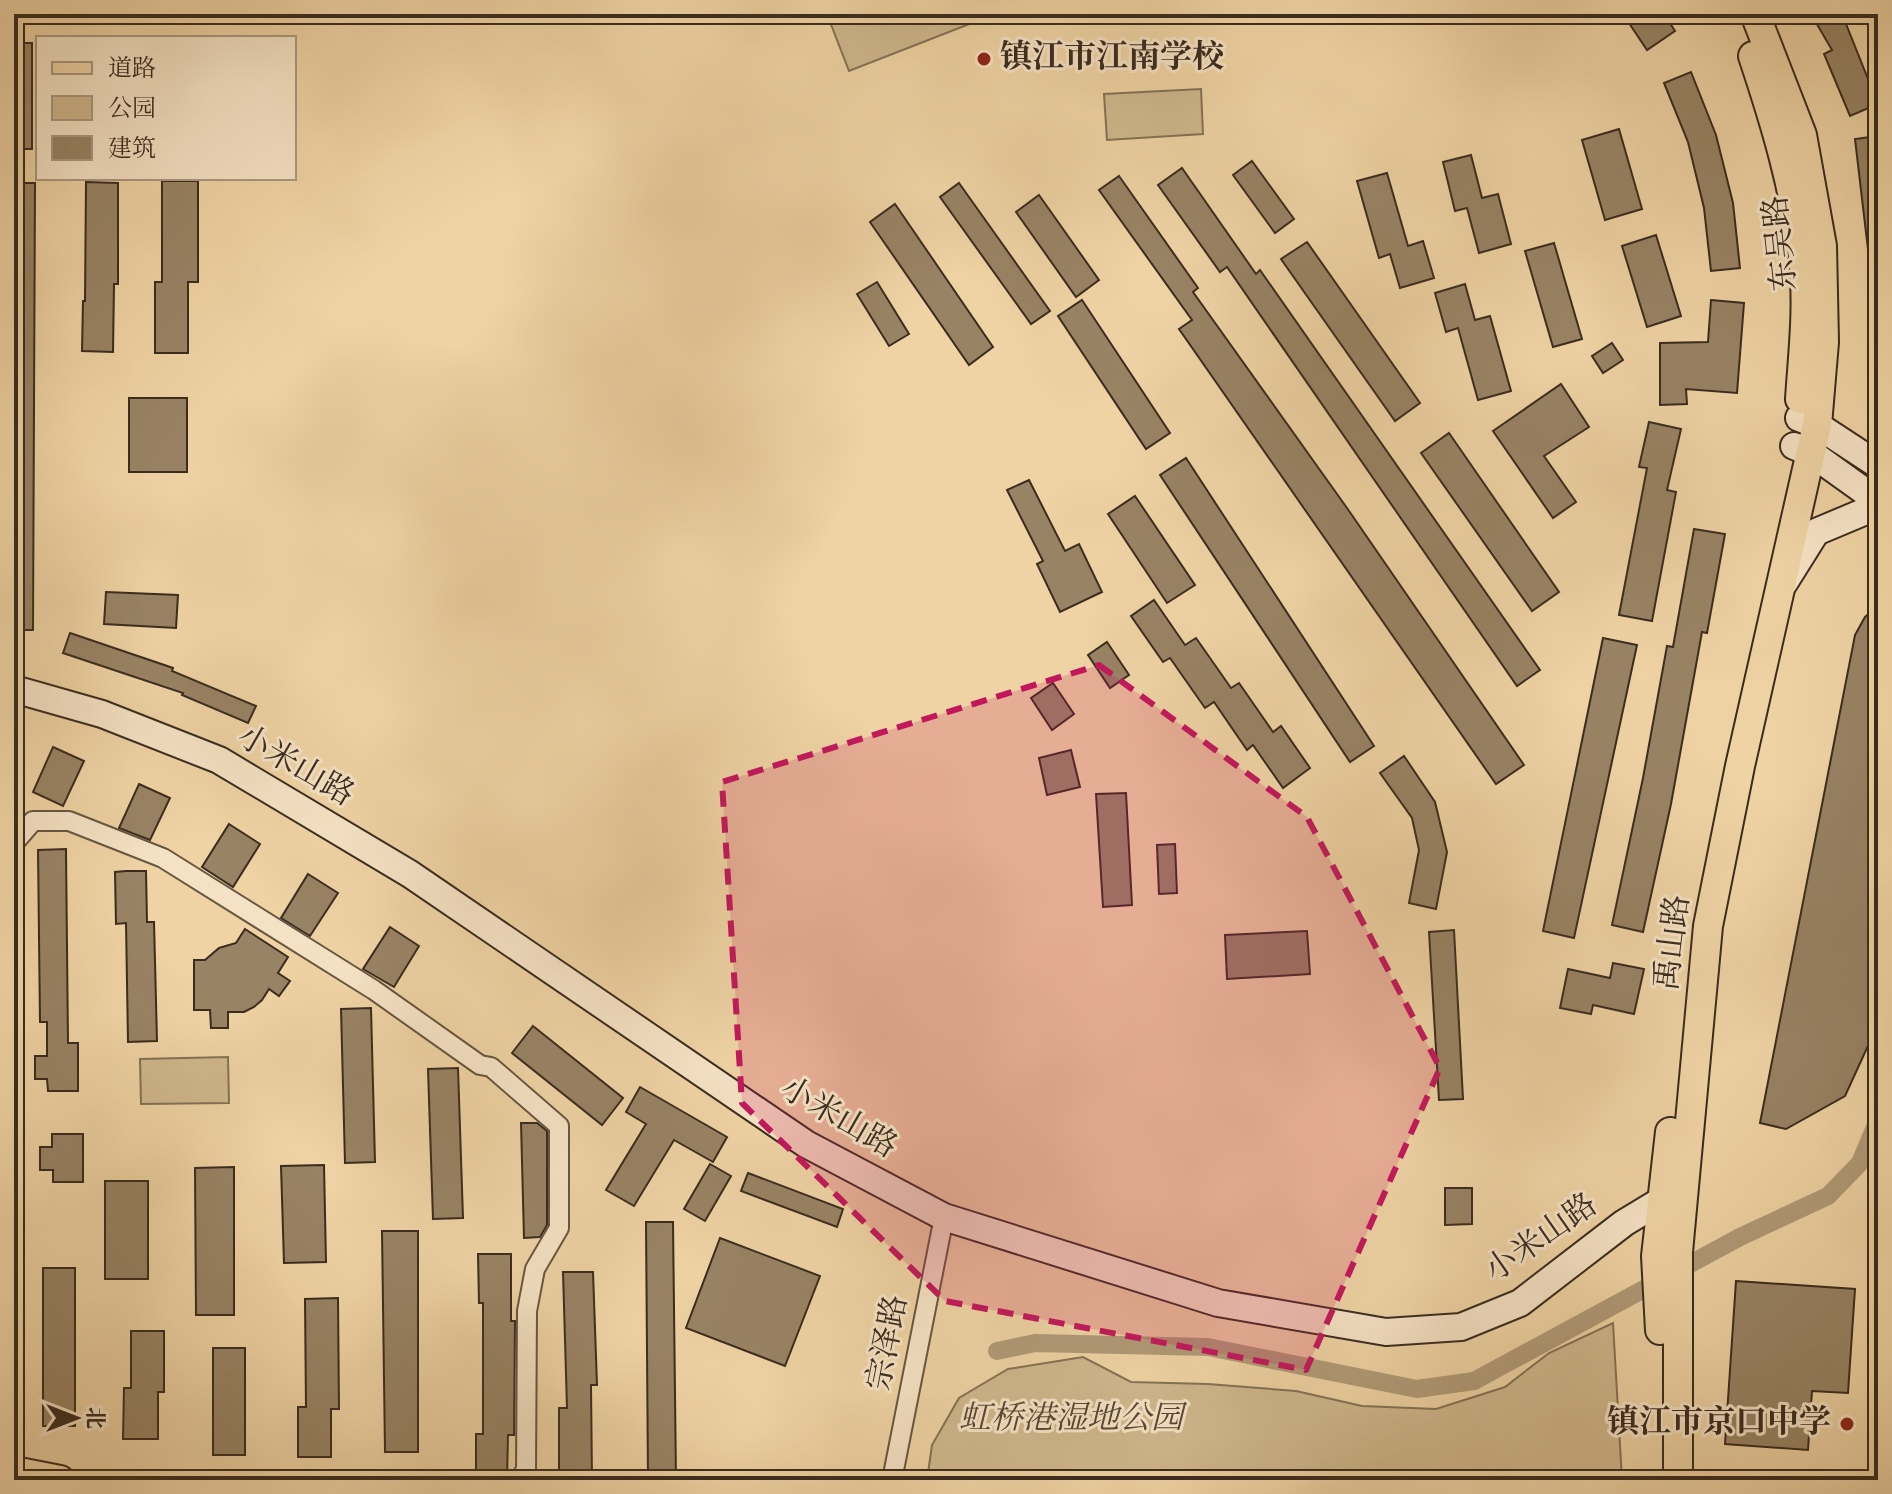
<svg xmlns="http://www.w3.org/2000/svg" width="1892" height="1494" font-family="'Old Standard TT','Noto Serif SC',serif">
	<rect width="100%" height="100%" fill="#efd3a4"/>
	<filter id="stains"><feTurbulence type="fractalNoise" baseFrequency=".0025" numOctaves="4"/><feColorMatrix values="0 0 0 0 .2 0 0 0 0 .09 0 0 0 0 .02 0 0 0 .5 -.17"/></filter>
	<radialGradient id="worn" r=".72"><stop offset=".6" stop-color="#630" stop-opacity="0"/><stop offset="1" stop-color="#630" stop-opacity=".3"/></radialGradient>
	<g fill="#d0b78d" stroke="#857256" stroke-width="2">
		<polygon points="827,14 995,14 849,71"/>
		<polygon points="1201,89 1203,134 1107,140 1104,94"/>
		<polygon points="228,1057 229,1103 141,1104 140,1059"/>
		<polygon points="1613,1323 1622,1480 927,1480 932,1445 959,1398 1008,1369 1083,1357 1131,1382 1208,1384 1296,1391 1362,1406 1436,1409 1505,1387 1549,1353"/>
	</g>
	<g fill="none" stroke-linecap="round" stroke-linejoin="round">
		<polyline stroke="#b19a77" stroke-width="18" points="997,1351 1035,1343 1208,1347 1417,1389 1474,1381 1740,1237 1828,1196 1860,1163 1878,1120"/>
	</g>
	<g fill="#988364" stroke="#3a2c1f" stroke-width="2">
		<polygon points="1623,14 1664,14 1675,31 1647,50"/>
		<polygon points="1811,14 1842,14 1878,104 1850,116 1824,54 1832,50"/>
		<rect x="14" y="43" width="18" height="106"/>
		<polygon points="1691,72 1716,135 1733,203 1740,268 1711,271 1704,208 1688,142 1664,83"/>
		<polygon points="1619,129 1642,209 1605,220 1582,140"/>
		<polygon points="1878,136 1878,257 1869,258 1855,139"/>
		<polygon points="1471,155 1482,198 1498,194 1511,244 1479,253 1467,208 1455,211 1443,162"/>
		<polygon points="1252,161 1294,219 1275,233 1233,175"/>
		<polygon points="1182,168 1256,274 1260,270 1540,670 1517,686 1227,267 1220,272 1158,185"/>
		<polygon points="1387,173 1408,246 1423,241 1434,278 1400,288 1390,254 1379,258 1357,181"/>
		<polygon points="1119,176 1198,288 1193,292 1347,508 1524,765 1496,784 1179,329 1192,320 1099,190"/>
		<polygon points="162,181 198,181 198,282 188,282 188,353 155,353 155,282 162,282"/>
		<polygon points="86,182 118,183 118,284 114,284 113,352 82,351 83,301 85,301"/>
		<polygon points="14,183 35,183 33,630 14,630"/>
		<polygon points="959,183 1050,311 1031,324 940,197"/>
		<polygon points="1039,195 1099,280 1076,297 1016,212"/>
		<polygon points="895,204 993,347 969,365 870,222"/>
		<polygon points="1656,235 1681,316 1647,327 1622,246"/>
		<polygon points="1307,242 1420,403 1395,421 1281,259"/>
		<polygon points="1554,243 1582,339 1553,347 1525,251"/>
		<polygon points="877,282 909,334 889,346 857,294"/>
		<polygon points="1465,284 1475,320 1490,316 1511,391 1478,400 1458,328 1446,332 1435,293"/>
		<polygon points="1082,300 1170,433 1146,449 1058,316"/>
		<polygon points="1711,300 1744,303 1737,393 1686,389 1687,404 1660,405 1660,343 1708,342"/>
		<polygon points="1612,343 1623,360 1603,373 1592,356"/>
		<polygon points="1561,384 1589,427 1544,456 1576,502 1553,518 1493,431"/>
		<rect x="129" y="398" width="58" height="74"/>
		<polygon points="1649,422 1681,429 1667,490 1676,492 1652,621 1619,615 1647,468 1639,467"/>
		<polygon points="1449,433 1559,592 1532,611 1421,453"/>
		<polygon points="1186,458 1374,746 1350,762 1160,475"/>
		<polygon points="1029,480 1065,551 1079,544 1102,592 1060,612 1037,564 1043,561 1007,490"/>
		<polygon points="1135,496 1195,585 1167,603 1108,514"/>
		<polygon points="1694,529 1725,534 1707,633 1702,632 1671,804 1643,932 1612,925 1643,778 1667,646 1673,647"/>
		<polygon points="106,592 178,595 176,628 104,624"/>
		<polygon points="1154,600 1185,645 1196,638 1231,688 1239,683 1273,732 1281,726 1310,768 1283,788 1253,745 1247,750 1214,702 1205,708 1170,658 1163,662 1131,616"/>
		<polygon points="1878,606 1878,1024 1845,1096 1786,1129 1760,1123 1855,635 1865,617"/>
		<polygon points="70,633 173,668 172,671 256,706 248,723 182,695 183,693 63,653"/>
		<polygon points="1603,638 1637,645 1574,938 1543,931"/>
		<polygon points="1107,642 1129,675 1110,688 1088,655"/>
		<polygon points="1053,683 1074,714 1052,730 1031,698"/>
		<polygon points="53,747 84,761 63,806 33,792"/>
		<polygon points="1071,750 1080,787 1047,795 1039,758"/>
		<polygon points="1404,756 1435,802 1447,852 1436,909 1409,903 1419,850 1412,818 1380,773"/>
		<polygon points="139,784 170,798 150,840 119,828"/>
		<polygon points="1126,793 1132,905 1103,907 1096,794"/>
		<polygon points="229,824 260,844 233,887 202,867"/>
		<polygon points="1175,844 1177,893 1159,894 1157,845"/>
		<polygon points="66,849 68,1043 78,1043 78,1091 48,1091 47,1079 35,1079 35,1056 47,1056 47,1022 40,1022 38,850"/>
		<polygon points="126,871 146,871 147,922 154,922 157,1041 128,1042 126,923 116,924 115,872"/>
		<polygon points="308,874 338,893 310,936 281,918"/>
		<polygon points="390,927 419,946 394,987 363,969"/>
		<polygon points="245,929 288,957 278,973 290,981 279,996 269,989 262,1000 254,1007 244,1012 228,1012 228,1028 211,1028 210,1010 194,1010 194,960 205,960 219,948 236,943"/>
		<polygon points="1454,930 1463,1099 1439,1100 1429,932"/>
		<polygon points="1307,931 1310,974 1227,979 1225,935"/>
		<polygon points="1613,963 1644,969 1634,1014 1593,1005 1591,1014 1560,1008 1568,969 1610,978"/>
		<polygon points="371,1008 375,1162 345,1163 341,1009"/>
		<polygon points="533,1026 623,1098 602,1125 512,1053"/>
		<polygon points="458,1068 463,1218 433,1219 428,1069"/>
		<polygon points="640,1087 727,1137 713,1162 674,1140 634,1206 606,1190 646,1124 626,1112"/>
		<polygon points="521,1123 537,1123 547,1131 547,1225 540,1237 524,1238"/>
		<polygon points="52,1134 83,1134 83,1182 53,1182 53,1170 40,1170 40,1147 52,1147"/>
		<polygon points="710,1164 731,1176 705,1221 684,1209"/>
		<polygon points="324,1165 326,1262 284,1263 281,1166"/>
		<polygon points="234,1167 234,1315 196,1315 195,1168"/>
		<polygon points="748,1173 843,1209 837,1227 741,1191"/>
		<rect x="105" y="1181" width="43" height="98"/>
		<polygon points="1445,1188 1472,1188 1472,1224 1445,1225"/>
		<polygon points="646,1222 673,1222 676,1480 648,1480"/>
		<polygon points="382,1231 418,1231 418,1452 385,1452"/>
		<polygon points="720,1238 820,1276 785,1366 686,1328"/>
		<polygon points="478,1254 511,1254 511,1321 515,1321 514,1435 508,1435 507,1480 476,1480 476,1434 483,1434 483,1303 479,1303"/>
		<rect x="43" y="1268" width="32" height="158"/>
		<polygon points="563,1272 593,1272 597,1385 591,1385 592,1480 559,1480 559,1408 567,1408"/>
		<polygon points="1736,1281 1855,1289 1848,1393 1812,1391 1808,1450 1725,1444"/>
		<polygon points="338,1298 339,1409 331,1409 331,1457 298,1457 298,1407 306,1407 305,1299"/>
		<polygon points="131,1331 164,1331 164,1392 158,1392 158,1439 123,1439 124,1388 131,1388"/>
		<rect x="213" y="1348" width="32" height="107"/>
	</g>
	<g fill="none" stroke-linecap="round" stroke-linejoin="round">
		<g stroke="#675640" stroke-width="22">
			<g id="street">
				<polyline points="14,843 33,821 69,821 163,858 374,990 480,1065 491,1067 559,1126 559,1228 535,1269 527,1311 526,1470 519,1480"/>
				<polyline points="892,1480 944,1217"/>
			</g>
		</g>
		<g stroke="#3a2c1f" stroke-width="30">
			<g id="secondary">
				<polyline points="1799,418 1817,425 1878,465"/>
				<polyline points="1794,446 1811,453 1878,501"/>
				<polyline points="1784,583 1816,532 1866,511 1878,513"/>
				<polyline points="14,689 102,714 219,760 410,874 806,1144 944,1217 1218,1303 1386,1332 1461,1327 1520,1303 1624,1223 1662,1200 1679,1196"/>
			</g>
		</g>
		<g stroke="#3a2c1f" stroke-width="32">
			<g id="primary">
				<path d="M1753 56C1775 122 1795 188 1803 258 1809 304 1803 353 1800 399"/>
				<polyline points="1660,1330 1656,1256 1670,1132"/>
				<polyline points="14,1471 60,1480"/>
				<polyline points="1678,1480 1678,1252 1708,926 1740,766 1817,425 1824,342 1822,246 1802,135 1755,14"/>
			</g>
		</g>
		<use href="#street" stroke="#f5e2c4" stroke-width="18"/>
		<use href="#secondary" stroke="#f5e2c4" stroke-width="26"/>
		<use href="#primary" stroke="#efd3a4" stroke-width="28"/>
	</g>
	<path fill="#c2185b" fill-opacity="0.2" stroke="#c2185b" stroke-width="6" stroke-dasharray="16 10" stroke-linejoin="round" d="M1099 665 1307 817 1440 1068 1306 1370 945 1301 742 1103 722 782Z"/>
	<g fill="#8f2418" stroke="#f5e2c4" stroke-width="3">
		<circle cx="984" cy="59" r="8"/>
		<circle cx="1847" cy="1424" r="8"/>
	</g>
	<g text-anchor="middle" dominant-baseline="central" stroke-width="6" stroke-linejoin="round" paint-order="stroke">
		<g font-size="32" font-weight="bold" fill="#3a2c1f" stroke="#f5e2c4" text-anchor="start">
			<text x="1000" y="59">镇江市江南学校</text>
			<text x="1831" y="1424" text-anchor="end">镇江市京口中学</text>
		</g>
		<g font-size="32" fill="#3a2c1f" stroke="#f5e2c4">
			<text transform="translate(1782 243) rotate(-96)">东吴路</text>
			<text transform="translate(295 767) rotate(30)">小米山路</text>
			<text transform="translate(1674 943) rotate(-83)">禹山路</text>
			<text transform="translate(838 1119) rotate(30)">小米山路</text>
			<text transform="translate(1542 1239) rotate(-35)">小米山路</text>
			<text transform="translate(889 1343) rotate(-79)">宗泽路</text>
		</g>
		<g font-size="32" font-style="italic" fill="#584835" stroke="#f5e2c4">
			<text x="1071" y="1420">虹桥港湿地公园</text>
		</g>
	</g>
	<rect width="1892" height="1494" fill="none" stroke="#efd3a4" stroke-width="48"/>
	<rect x="16" y="16" width="1860" height="1462" fill="none" stroke="#3a2c1f" stroke-width="4"/>
	<rect x="24" y="24" width="1844" height="1446" fill="none" stroke="#3a2c1f" stroke-width="2"/>
	<rect x="36" y="36" width="260" height="144" fill="#f5e2c4" stroke="#aa9982" stroke-width="2"/>
	<rect x="52" y="62" width="40" height="12" fill="#efd3a4" stroke="#aa9982" stroke-width="2"/>
	<text x="108" y="76" font-size="24" fill="#3a2c1f">道路</text>
	<rect x="52" y="96" width="40" height="24" fill="#d0b78d" stroke="#aa9982" stroke-width="2"/>
	<text x="108" y="116" font-size="24" fill="#3a2c1f">公园</text>
	<rect x="52" y="136" width="40" height="24" fill="#988364" stroke="#aa9982" stroke-width="2"/>
	<text x="108" y="156" font-size="24" fill="#3a2c1f">建筑</text>
	<g transform="translate(76 1418) rotate(90)" stroke="#f5e2c4" stroke-width="6" paint-order="stroke">
	<path d="M0-6L14 30L0 20L-14 30Z" fill="#3a2c1f"/>
	<text y="-12" font-size="22" font-weight="bold" text-anchor="middle" fill="#3a2c1f">北</text>
	</g>
	<rect width="100%" height="100%" filter="url(#stains)"/>
	<rect width="100%" height="100%" fill="url(#worn)"/>
</svg>
